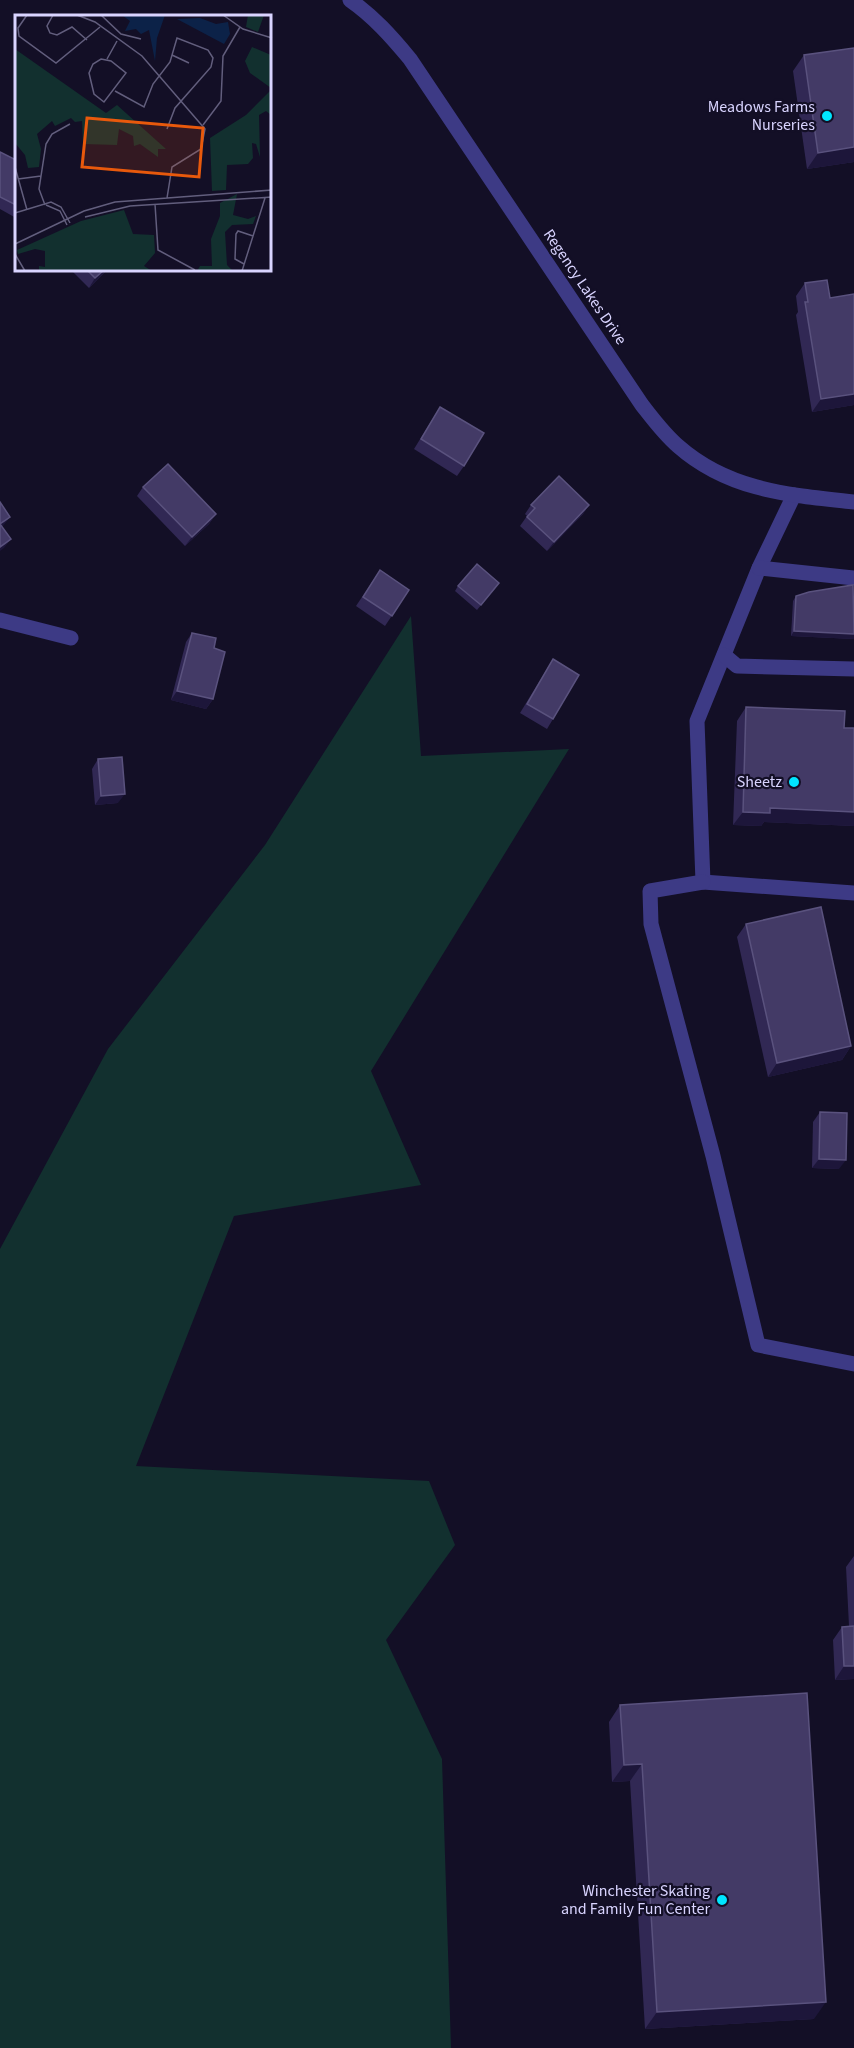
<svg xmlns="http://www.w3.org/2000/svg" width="854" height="2048" font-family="'Source Sans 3',sans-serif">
	<rect width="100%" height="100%" fill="#130f26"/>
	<polygon fill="#12302f" points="411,616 421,756 569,749 371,1071 421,1185 234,1216 136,1466 429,1481 455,1545 386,1640 442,1759 451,2048 0,2048 0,1249 108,1049 265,845"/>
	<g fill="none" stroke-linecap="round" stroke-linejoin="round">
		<g stroke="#3d3a85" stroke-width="15">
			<polyline points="794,495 759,568 697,721 703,882 854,893"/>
			<polyline points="759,568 854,578"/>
			<polyline points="724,655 737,666 854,669"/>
			<polyline points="703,882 650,891 651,924 713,1156 758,1345 854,1364"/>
		</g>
		<g stroke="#3d3a85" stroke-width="15">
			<path d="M350 0C373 16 391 36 410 59L642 405C653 419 664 434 678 446 729 491 790 495 854 502"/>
			<polyline points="0,620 71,638"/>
		</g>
	</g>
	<g fill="#312854">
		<polygon points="804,55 854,162 807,169 793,71"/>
		<polygon points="0,152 16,160 16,218 0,209"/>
		<polygon points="71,270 107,270 89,288"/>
		<polygon points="805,283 830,298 854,294 854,405 812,412 796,315 798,312 796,296"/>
		<polygon points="440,407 464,466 457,476 414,449"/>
		<polygon points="143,487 216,514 209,524 185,546 137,496"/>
		<polygon points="531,505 589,505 583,514 547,551 520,526 527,516 525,514"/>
		<polygon points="380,570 409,590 385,626 356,606"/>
		<polygon points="458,586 496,587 477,610 455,591"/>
		<polygon points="796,596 854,639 791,636 793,601"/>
		<polygon points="192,633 214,648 213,699 206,709 171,700 186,642"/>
		<polygon points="553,659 553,719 547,729 520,713"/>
		<polygon points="746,707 844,728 854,728 854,826 764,822 761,826 733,825 737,721"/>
		<polygon points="98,759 118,803 95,805 92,769"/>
		<polygon points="746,924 851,1046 842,1060 768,1077 737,937"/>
		<polygon points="820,1112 839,1169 812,1168 813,1122"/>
		<polygon points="854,1556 854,1679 835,1680 833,1640 842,1627 849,1626 846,1567"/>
		<polygon points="620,1705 814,2019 645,2029 630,1781 612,1782 609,1722"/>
	</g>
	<g fill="#1d163a">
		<polygon points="854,147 854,162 807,169 818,153"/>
		<polygon points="104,270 107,270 89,288 95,278"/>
		<polygon points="854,394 854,405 812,412 821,399"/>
		<polygon points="589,505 583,514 547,551 554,542"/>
		<polygon points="216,514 209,524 185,546 192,537"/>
		<polygon points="10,517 3,526 0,529 0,524"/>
		<polygon points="11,539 4,548 0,551 0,547"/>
		<polygon points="794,631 854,634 854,639 791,636"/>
		<polygon points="177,691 213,699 206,709 171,700"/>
		<polygon points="125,794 118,803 95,805 101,796"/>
		<polygon points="770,808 854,812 854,826 764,822 761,826 733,825 743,812"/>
		<polygon points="851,1046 842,1060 768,1077 777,1063"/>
		<polygon points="819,1159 846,1160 839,1169 812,1168"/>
		<polygon points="844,1666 854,1666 854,1679 835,1680"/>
		<polygon points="642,1764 630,1781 612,1782 624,1765"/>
		<polygon points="826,2002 814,2019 645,2029 657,2012"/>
	</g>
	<g fill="#433a66" stroke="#5a527e" stroke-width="1.5">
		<polygon points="854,48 854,147 818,153 804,55"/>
		<polygon points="0,152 16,160 16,205 0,197"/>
		<polygon points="87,270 104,270 95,278"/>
		<polygon points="827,280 830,298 854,294 854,394 821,399 805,302 808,302 805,283"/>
		<polygon points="440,407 484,433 464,466 421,439"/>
		<polygon points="168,464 216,514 192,537 143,487"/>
		<polygon points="559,476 589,505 554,542 527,517 535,508 531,505"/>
		<polygon points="0,502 10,517 0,524 11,539 0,547"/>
		<polygon points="477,564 499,583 481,605 458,586"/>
		<polygon points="380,570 409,590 392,616 363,597"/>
		<polygon points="853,585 854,634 794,631 796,596 809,592"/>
		<polygon points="192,633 216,638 214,648 225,652 213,699 177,691"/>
		<polygon points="553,659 579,675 553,719 527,704"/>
		<polygon points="746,707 845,711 844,728 854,728 854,812 770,808 770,813 743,812"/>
		<polygon points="122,757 125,794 101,796 98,759"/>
		<polygon points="821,907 851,1046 777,1063 746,924"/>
		<polygon points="820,1112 847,1113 846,1160 819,1159"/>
		<polygon points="854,1626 854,1666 844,1666 842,1627"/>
		<polygon points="807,1693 826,2002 657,2012 642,1764 624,1765 620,1705"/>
	</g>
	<g fill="#00e5ff" stroke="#130f26" stroke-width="2">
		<circle cx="827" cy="116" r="6"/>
		<circle cx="794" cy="782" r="6"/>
		<circle cx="722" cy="1900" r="6"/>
	</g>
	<g text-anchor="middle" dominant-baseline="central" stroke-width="4.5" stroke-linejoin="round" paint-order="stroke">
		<g font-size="16" fill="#d9d4ff" stroke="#130f26" text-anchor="end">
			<text x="815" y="107">Meadows Farms<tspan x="815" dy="18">Nurseries</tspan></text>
			<text x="782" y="782">Sheetz</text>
			<text x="710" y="1891">Winchester Skating<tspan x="710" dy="18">and Family Fun Center</tspan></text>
		</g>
		<g font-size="16" fill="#d9d4ff" stroke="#130f26">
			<text transform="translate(585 287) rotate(56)">Regency Lakes Drive</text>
		</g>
	</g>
	<g transform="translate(15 15)">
		<rect width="256" height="256" fill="#130f26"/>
		<path d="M233 0H249L243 17 231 12ZM237 32 256 40V73L235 58 230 46ZM0 34 91 98 102 90 151 134H143V142L125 129 119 131 118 121 104 114 102 130 68 129 67 106 60 107 56 103 40 111 37 106 22 119 26 134 24 152 13 153 10 140 0 128ZM256 75V100L251 96 244 100 245 142 241 129 237 128 238 143 233 149 212 150 211 175 197 176 195 123 231 100ZM222 179 218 200 233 204 241 201 238 209 217 210 210 217 212 250 218 256H182L185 251H197L196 224 205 201V188ZM109 195 118 219 139 220 140 238 129 251 137 256H24V251L30 252V236L20 234 3 239 2 235 66 206Z" fill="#12302f"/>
		<path d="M107 0H150L142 23 140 46 134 15 126 19 121 14 110 16 115 6ZM185 3 201 9 213 7 215 19 209 29 162 4Z" fill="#0c2248"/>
		<path fill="none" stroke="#625e7d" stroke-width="1.5" d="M12 0 3 13 4 21 41 48 85 12M38 0 32 11 35 18 42 20 57 12 72 25M62 0 80 7 127 41 190 114 186 134 157 152 152 183M86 0 106 19 126 24M208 0 228 14 257 23M157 40 174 48M86 44 96 46 111 58 89 87 79 79 74 58 78 49ZM92 44 102 26M100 76 129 92 138 69 155 47 162 23 193 35 198 43 196 52 160 93 152 114M188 110 206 86 208 41 225 12M0 152 12 195M3 164 26 161M140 189 143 235 180 255M30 190 24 174 31 129 37 119 55 109M31 190 45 196 52 210M0 198 36 187 46 192 55 208M70 202 115 191 257 182M0 229 69 196 100 187 257 175M0 239 10 256M229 249 220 244 221 219 223 216 238 221M227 256 250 183"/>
		<path fill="#e8590c" fill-opacity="0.15" stroke="#e8590c" stroke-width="3" d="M72 103 188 113 184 162 67 152Z"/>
		<rect width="256" height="256" fill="none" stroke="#d9d4ff" stroke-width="3"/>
	</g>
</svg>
